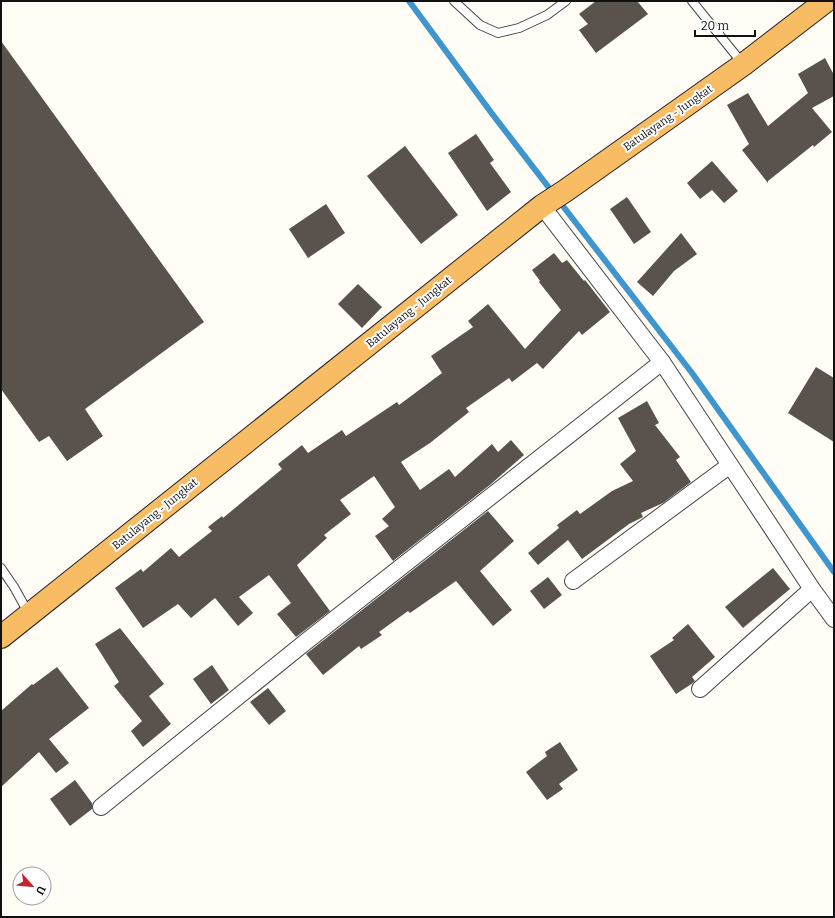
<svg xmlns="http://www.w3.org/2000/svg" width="835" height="918" font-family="Bitter,serif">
	<rect width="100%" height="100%" fill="#fffdf5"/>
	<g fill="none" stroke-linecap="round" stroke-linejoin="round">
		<g stroke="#3f96cf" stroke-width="6">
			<polyline points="409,1 493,115 553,193"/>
			<polyline points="559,201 692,373 834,572"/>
		</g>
	</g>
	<g fill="#5a524d">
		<polygon points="596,1 637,1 648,14 596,53 579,30 588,24 579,14"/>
		<polygon points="1,41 204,322 85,409 103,436 67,461 49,436 39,442 1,389"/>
		<polygon points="825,58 834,75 834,96 812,108 832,132 814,147 813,145 768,181 768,183 742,150 749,144 727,105 748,93 768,126 808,93 798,74"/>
		<polygon points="476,134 494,160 490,163 511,192 487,211 448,153"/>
		<polygon points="405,146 458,215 421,244 367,176"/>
		<polygon points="712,161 738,191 724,203 712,190 700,199 687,183"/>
		<polygon points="627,197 651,232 634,244 610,209"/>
		<polygon points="326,204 345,233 308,258 289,229"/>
		<polygon points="681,233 697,254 674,271 653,296 637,282"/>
		<polygon points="554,253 562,263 567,260 584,281 585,280 610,312 582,335 579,331 543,369 537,363 512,382 509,378 466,408 469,412 430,443 401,462 420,490 449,469 455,477 492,444 498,452 511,440 524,455 491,484 393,561 375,536 389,526 382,519 395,507 374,476 340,500 351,514 324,535 327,538 297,565 300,570 330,611 296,637 277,614 291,603 269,575 239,597 253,613 238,626 215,598 191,618 178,604 143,628 115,588 141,569 143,572 171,548 179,557 212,531 208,527 222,516 223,518 282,469 278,464 302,445 308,453 342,430 346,436 397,402 399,405 442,373 431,356 473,327 468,321 488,304 525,349 561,310 539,282 540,281 532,270"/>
		<polygon points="358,284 382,307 362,328 338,304"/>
		<polygon points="816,367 834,378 834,442 788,413"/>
		<polygon points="647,401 659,423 655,425 680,457 676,460 691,482 663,503 641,513 643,517 629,524 582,559 568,540 538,565 528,553 559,528 557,525 577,510 580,514 612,491 633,481 620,464 636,451 618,418"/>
		<polygon points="488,511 514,541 480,571 512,610 493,626 456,581 410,613 408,611 379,632 382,635 361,649 359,646 323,675 306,654"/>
		<polygon points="773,568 790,589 743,628 725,607"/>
		<polygon points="548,577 562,595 544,609 530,591"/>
		<polygon points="688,624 715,657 692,677 695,681 693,683 676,694 650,656 674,640 672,638"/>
		<polygon points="120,628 164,684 149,696 171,724 143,747 131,731 142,721 114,686 119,682 95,644"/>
		<polygon points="212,665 229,690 211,704 193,679"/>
		<polygon points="57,667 89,708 49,739 69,763 56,773 39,752 1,787 1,711 32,684 33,685"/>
		<polygon points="268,688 286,711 269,725 250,702"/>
		<polygon points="560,742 578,770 559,784 563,789 547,800 526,772 547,756 545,752"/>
		<polygon points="75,780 92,803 92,809 70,826 50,799"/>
	</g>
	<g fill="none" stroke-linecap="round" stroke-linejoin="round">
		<g stroke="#444" stroke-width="10">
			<g id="service">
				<polyline points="454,1 480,25 498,33 519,28 547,15 566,1"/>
				<polyline points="692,1 743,64"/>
				<polyline points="1,568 14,587 29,614"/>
			</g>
		</g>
		<g stroke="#444" stroke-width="18">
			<g id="minor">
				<polyline points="542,206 662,362 812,589 834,619"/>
				<polyline points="573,581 730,465"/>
				<polyline points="700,689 812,589"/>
				<polyline points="101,807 308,640 662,362"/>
			</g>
		</g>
		<g stroke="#222" stroke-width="24">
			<polyline id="trunk" points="1,637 542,206 565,191 744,64 826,1"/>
		</g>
		<use href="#service" stroke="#fff" stroke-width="8"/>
		<use href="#minor" stroke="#fff" stroke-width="16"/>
		<use href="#trunk" stroke="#f7bc64" stroke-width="22"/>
	</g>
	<g text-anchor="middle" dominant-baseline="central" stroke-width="4" stroke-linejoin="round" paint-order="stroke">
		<g font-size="11" fill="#111" stroke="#fff">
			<text transform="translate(668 118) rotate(-35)">Batulayang - Jungkat</text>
			<text transform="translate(409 312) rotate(-39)">Batulayang - Jungkat</text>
			<text transform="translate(155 514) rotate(-39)">Batulayang - Jungkat</text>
		</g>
	</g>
	<rect width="835" height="918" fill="none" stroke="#111111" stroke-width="4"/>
	<g transform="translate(32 886) rotate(117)"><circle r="19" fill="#ffffff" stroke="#a0a0a0"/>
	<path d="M0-3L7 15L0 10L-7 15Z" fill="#c4262e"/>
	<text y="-6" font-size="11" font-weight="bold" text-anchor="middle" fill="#111111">U</text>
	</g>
	<path d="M695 30v6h60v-6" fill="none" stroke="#111111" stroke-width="2"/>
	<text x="701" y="30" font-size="12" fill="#111111" stroke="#ffffff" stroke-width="3" paint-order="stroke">20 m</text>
</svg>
